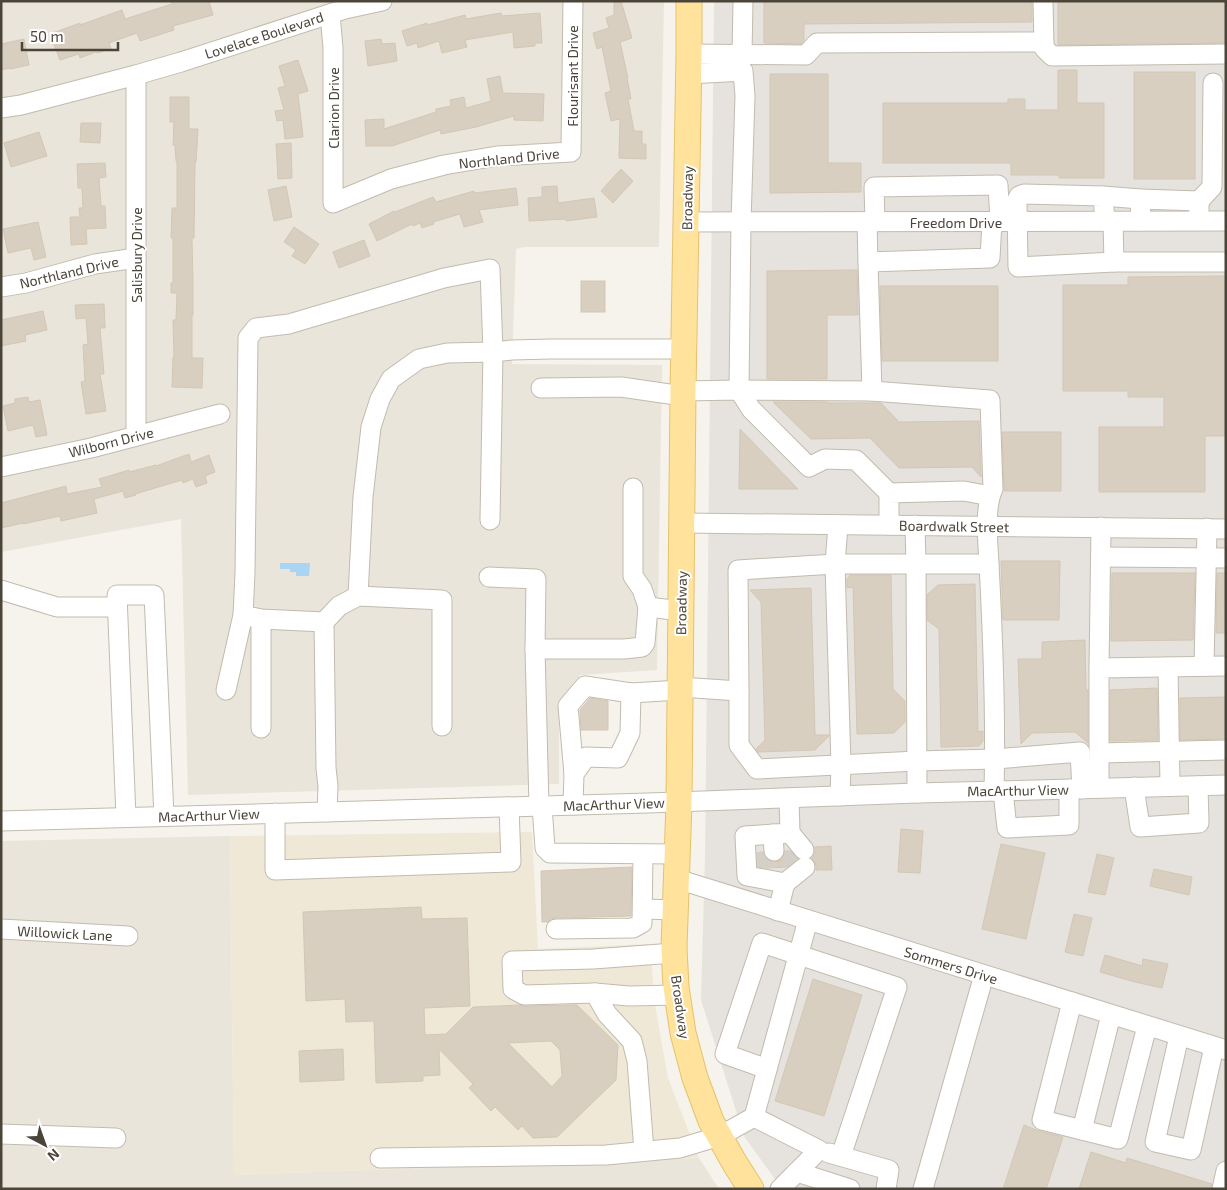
<svg xmlns="http://www.w3.org/2000/svg" width="1227" height="1190" font-family="'Exo 2',sans-serif">
	<rect width="100%" height="100%" fill="#f6f3ec"/>
	<g fill="#eae5da">
		<polygon points="1,1 664,1 659,247 525,247 516,249 512,364 662,365 657,670 580,675 559,704 559,784 188,795 181,519 1,552"/>
		<polygon points="230,836 234,1175 699,1158 719,1189 1,1189 1,841"/>
	</g>
	<polygon fill="#e6e2dd" points="714,1 1226,1 1226,1189 782,1189 744,1136 701,1000 705,857"/>
	<polygon fill="#efe8d6" points="532,832 538,949 650,944 655,1005 668,1078 699,1158 234,1175 230,836"/>
	<polygon fill="#a9d4f2" points="280,563 310,563 309,576 296,576 296,572 290,572 290,569 280,569"/>
	<g fill="#d8cfc1" stroke="#d3c7b4" fill-rule="evenodd">
		<polygon points="171,1 209,1 213,15 173,26 174,30 140,41 137,33 109,43 111,49 97,53 96,52 80,58 79,54 60,60 50,34 80,23 80,25 122,10 125,19 172,4"/>
		<polygon points="614,1 621,1 632,38 620,42 628,78 627,78 631,99 628,99 634,131 642,131 642,144 646,144 646,159 619,158 620,119 611,121 605,93 611,91 602,47 597,49 593,33 609,28 606,18 614,15"/>
		<polygon points="764,1 1032,1 1032,22 804,24 804,40 801,44 764,43"/>
		<polygon points="1058,1 1226,1 1226,43 1058,45"/>
		<polygon points="501,13 502,16 540,13 542,43 535,43 535,46 514,48 513,32 465,40 467,47 442,53 439,41 418,48 417,43 407,46 402,31 427,23 427,25 465,15 466,19"/>
		<polygon points="24,39 29,65 10,69 10,68 1,70 1,44"/>
		<polygon points="381,39 382,44 395,43 397,61 368,66 365,41"/>
		<polygon points="298,60 308,91 298,94 303,137 285,139 283,120 277,121 275,111 284,110 278,88 285,86 279,66"/>
		<polygon points="1058,70 1077,70 1077,103 1104,103 1104,178 1059,178 1059,175 1011,175 1011,163 883,163 883,103 1008,103 1008,99 1025,99 1025,110 1058,110"/>
		<rect x="1134" y="72" width="61" height="107"/>
		<polygon points="770,74 828,74 828,163 861,163 861,192 770,193"/>
		<polygon points="500,76 503,93 544,94 543,121 514,120 514,116 476,127 441,134 440,130 392,146 366,146 365,120 384,119 384,129 436,112 436,109 451,106 450,100 464,97 466,108 491,101 487,79"/>
		<polygon points="170,97 189,97 189,129 198,129 196,162 195,162 194,238 192,238 193,284 193,315 192,315 192,358 203,358 202,388 172,387 173,357 174,357 173,320 176,320 177,293 171,293 171,283 173,283 173,238 171,238 172,208 177,208 177,161 176,161 175,145 173,145 174,122 170,122"/>
		<polygon points="81,123 101,123 100,143 80,142"/>
		<polygon points="39,132 47,156 11,167 4,143"/>
		<polygon points="291,143 292,178 278,179 276,144"/>
		<polygon points="105,163 106,177 99,178 101,206 105,206 106,228 86,229 87,244 71,245 70,217 80,217 79,208 83,208 82,188 78,188 77,164"/>
		<polygon points="621,169 633,181 613,203 601,191"/>
		<polygon points="286,186 292,217 274,221 268,190"/>
		<polygon points="557,186 558,203 594,198 597,217 566,221 566,219 529,221 528,198 542,197 542,187"/>
		<polygon points="516,188 518,205 479,210 483,222 464,227 460,214 433,222 434,224 422,228 420,223 413,226 412,224 377,241 369,224 394,211 395,212 433,197 436,202 474,191 474,193"/>
		<polygon points="38,222 46,257 34,260 31,248 8,253 3,229"/>
		<polygon points="294,227 319,244 305,264 292,256 296,250 284,242"/>
		<polygon points="364,240 370,256 339,268 333,252"/>
		<polygon points="857,270 858,315 827,315 827,379 767,379 767,271"/>
		<polygon points="1226,276 1226,436 1205,436 1205,492 1099,492 1099,427 1164,427 1164,397 1128,397 1128,391 1063,391 1063,285 1128,285 1128,277"/>
		<rect x="581" y="281" width="24" height="31"/>
		<polygon points="880,286 998,286 998,361 882,361"/>
		<polygon points="104,304 105,328 100,328 104,374 100,374 106,411 86,414 81,382 85,381 83,345 88,344 86,318 76,319 75,305"/>
		<polygon points="43,311 47,330 25,335 26,341 1,346 1,320"/>
		<polygon points="28,397 29,402 40,400 47,435 36,437 33,425 8,431 3,406 15,403 15,399"/>
		<polygon points="773,402 827,402 827,403 881,403 899,422 979,421 981,477 972,467 899,468 870,438 811,439"/>
		<polygon points="740,429 798,489 739,489"/>
		<polygon points="1002,432 1061,432 1061,491 1004,491"/>
		<polygon points="189,454 191,462 209,455 215,472 205,476 207,483 196,487 193,479 183,483 182,480 135,494 136,495 125,498 123,491 94,499 97,513 61,521 60,516 23,524 23,523 1,528 1,503 66,486 67,494 102,487 99,479 129,470 129,472 156,465 156,466"/>
		<polygon points="1001,561 1060,561 1059,620 1003,620"/>
		<polygon points="1112,573 1195,573 1193,640 1111,641"/>
		<polygon points="1217,573 1226,573 1226,633 1216,633"/>
		<polygon points="850,575 891,575 893,689 905,701 905,722 894,733 857,734 853,587 847,588 847,579"/>
		<polygon points="975,584 978,732 983,731 983,741 979,746 941,747 939,629 927,620 927,595 938,585"/>
		<polygon points="811,588 815,735 829,735 829,736 815,750 758,752 756,749 765,740 761,602 750,590"/>
		<polygon points="1085,640 1086,690 1088,690 1088,743 1075,732 1032,733 1021,744 1018,659 1042,659 1042,642"/>
		<polygon points="1157,688 1158,740 1110,741 1110,690"/>
		<polygon points="1226,697 1226,739 1180,740 1180,698"/>
		<polygon points="590,698 608,701 608,730 581,730 580,710"/>
		<polygon points="901,829 923,831 920,873 898,872"/>
		<polygon points="1001,844 1045,853 1026,939 982,929"/>
		<polygon points="831,846 832,870 816,870 816,865 812,858 815,853 815,847"/>
		<polygon points="785,851 790,851 797,859 787,867 766,868 761,867 760,852 763,852 764,857 769,861 774,862 781,860 784,856"/>
		<polygon points="1097,854 1114,858 1105,895 1088,892"/>
		<polygon points="632,867 631,916 556,918 551,919 548,922 542,922 541,871"/>
		<polygon points="1154,869 1192,877 1189,895 1150,886"/>
		<path d="M421 907 422 919 467 918 470 1006 424 1008 425 1035 446 1034 473 1007 520 1005 524 1006 577 1005 618 1045 616 1080 557 1137 533 1138 522 1126 518 1130 495 1107 491 1111 469 1088 473 1084 439 1049 440 1075 423 1076V1081L376 1083 374 1021 346 1022 345 999 306 1001 303 912ZM551 1041 560 1050 562 1076 552 1087 508 1043Z"/>
		<polygon points="1074,914 1092,918 1083,956 1065,952"/>
		<polygon points="1105,955 1142,966 1143,959 1168,964 1162,988 1135,982 1100,972"/>
		<polygon points="813,979 862,995 824,1116 775,1101"/>
		<polygon points="343,1049 344,1080 300,1082 299,1051"/>
		<polygon points="1024,1125 1039,1131 1063,1137 1046,1189 1003,1189"/>
		<polygon points="1091,1152 1126,1163 1127,1158 1212,1184 1211,1189 1079,1189"/>
	</g>
	<g fill="none" stroke-linecap="round" stroke-linejoin="round">
		<g stroke="#d4d0c8" stroke-width="19" stroke-dasharray="19 9" stroke-linecap="butt">
			<polyline points="792,851 793,867"/>
			<polyline points="766,852 766,868"/>
		</g>
		<g stroke="#c2bbae" stroke-width="21">
			<g id="minor">
				<polyline points="1043,1 1044,48 1052,56 1226,54"/>
				<polyline points="330,14 333,48 333,203 391,179 444,165 497,156 571,152 573,1"/>
				<polyline points="689,54 806,55 817,43 1044,42"/>
				<polyline points="742,54 743,1"/>
				<polyline points="689,74 743,71 745,96 741,222 739,390 751,409 809,467 825,459 856,460 889,493"/>
				<polyline points="136,75 136,436"/>
				<polyline points="1,108 21,105 136,75 181,62 345,9 382,1"/>
				<polyline points="1103,196 1140,199"/>
				<polyline points="1199,201 1212,187 1213,83"/>
				<polyline points="1105,221 1103,196 1024,194 1019,196 1017,200 1018,267 1114,262"/>
				<polyline points="1113,221 1114,262 1226,262"/>
				<polyline points="1141,221 1140,199 1199,201 1199,213"/>
				<polyline points="687,222 1226,221"/>
				<polyline points="867,222 868,262 990,258 992,222"/>
				<polyline points="875,222 874,187 998,185 1000,222"/>
				<polyline points="1,287 26,283 95,264 136,258"/>
				<polyline points="541,388 621,387 683,396"/>
				<polyline points="683,391 739,390 872,391 868,262"/>
				<polyline points="1,467 91,448 220,414"/>
				<polyline points="633,488 633,576 642,589 648,607 681,611"/>
				<polyline points="683,523 1226,529"/>
				<polyline points="838,525 835,564 841,765 840,796"/>
				<polyline points="889,525 889,493 964,491 990,496"/>
				<polyline points="915,525 916,564 917,793"/>
				<polyline points="1101,557 1226,558"/>
				<path d="M989 564C993 639 996 715 994 791"/>
				<polyline points="489,577 536,579 535,649 624,649 642,647 645,643 648,607"/>
				<polyline points="1,590 57,607 117,607"/>
				<polyline points="358,596 363,497 371,427 380,399 391,379 419,359 447,353 493,352 512,350 551,349 684,349"/>
				<polyline points="261,619 261,728"/>
				<polyline points="324,622 326,768 328,786 327,812"/>
				<polyline points="535,649 539,806"/>
				<polyline points="1204,666 1207,528"/>
				<polyline points="1168,667 1170,786"/>
				<polyline points="1099,668 1101,527"/>
				<polyline points="680,687 739,691 739,745 757,769 917,761 995,759 1080,752 1082,789"/>
				<polyline points="226,690 243,615"/>
				<path d="M739 691 738 570 835 564H989C988 542 984 508 993 489L990 400 872 391"/>
				<polyline points="442,726 442,600 358,596 339,606 324,622 261,619 243,615 245,573 248,338 256,328 289,324 444,278 490,269 493,352 490,520"/>
				<polyline points="1099,753 1226,750"/>
				<polyline points="574,774 568,706 585,686 631,693"/>
				<polyline points="1134,787 1140,827 1199,823 1198,786"/>
				<polyline points="1099,788 1099,668 1226,666"/>
				<polyline points="1003,791 1007,828 1069,825 1069,789"/>
				<polyline points="573,805 574,774 586,757 618,758 630,733 631,693 680,690"/>
				<polyline points="542,806 545,848 550,853 678,854"/>
				<polyline points="275,813 275,870 511,862 509,807"/>
				<polyline points="126,817 117,595 154,595 164,816"/>
				<polyline points="1,821 648,803 917,793 1226,785"/>
				<polyline points="790,833 804,850"/>
				<polyline points="773,834 774,851"/>
				<polyline points="677,879 1226,1050"/>
				<polyline points="785,883 805,867"/>
				<polyline points="643,909 676,910"/>
				<polyline points="778,911 785,883 747,876 745,836 790,833 789,798"/>
				<polyline points="1,929 128,936"/>
				<polyline points="556,929 633,928 642,923 643,854"/>
				<polyline points="674,953 593,959 512,961 513,989 524,995 595,993 629,996 678,995"/>
				<polyline points="595,993 607,1014 632,1041 637,1061 644,1151"/>
				<polyline points="1072,1002 1042,1120 1118,1139 1147,1026"/>
				<polyline points="1179,1036 1155,1142 1191,1150 1214,1047"/>
				<polyline points="767,1069 725,1054 762,943 897,987 841,1156"/>
				<polyline points="754,1117 819,1150 780,1189"/>
				<polyline points="1082,1130 1111,1015"/>
				<polyline points="1,1134 116,1138"/>
				<polyline points="829,1153 889,1170 886,1189"/>
				<polyline points="380,1158 606,1155 680,1148 720,1136 754,1117 808,920"/>
				<polyline points="797,1172 850,1189"/>
				<polyline points="923,1189 984,975"/>
				<polyline points="1222,1189 1226,1171"/>
			</g>
		</g>
		<g stroke="#e6c16a" stroke-width="27">
			<polyline id="major" points="689,1 689,54 683,391 679,802 674,948 676,987 683,1033 695,1078 711,1121 734,1162 751,1189"/>
		</g>
		<use href="#minor" stroke="#fff" stroke-width="19"/>
		<use href="#major" stroke="#ffe39c" stroke-width="25"/>
	</g>
	<g text-anchor="middle" dominant-baseline="central" stroke-width="4" stroke-linejoin="round" paint-order="stroke">
		<g font-size="14" fill="#4b4439" stroke="#fff">
			<text transform="translate(264 35) rotate(-18)">Lovelace Boulevard</text>
			<text transform="translate(572 76) rotate(-90)">Flourisant Drive</text>
			<text transform="translate(333 108) rotate(-90)">Clarion Drive</text>
			<text transform="translate(509 158) rotate(-6)">Northland Drive</text>
			<text transform="translate(687 198) rotate(-89)">Broadway</text>
			<text x="956" y="222">Freedom Drive</text>
			<text transform="translate(136 255) rotate(-90)">Salisbury Drive</text>
			<text transform="translate(69 272) rotate(-13)">Northland Drive</text>
			<text transform="translate(111 442) rotate(-14)">Wilborn Drive</text>
			<text transform="translate(954 526) rotate(1)">Boardwalk Street</text>
			<text transform="translate(681 603) rotate(-89)">Broadway</text>
			<text transform="translate(1018 790) rotate(-1)">MacArthur View</text>
			<text transform="translate(614 804) rotate(-2)">MacArthur View</text>
			<text transform="translate(209 815) rotate(-2)">MacArthur View</text>
			<text transform="translate(65 933) rotate(3)">Willowick Lane</text>
			<text transform="translate(951 965) rotate(17)">Sommers Drive</text>
			<text transform="translate(681 1007) rotate(82)">Broadway</text>
		</g>
	</g>
	<rect width="1227" height="1190" fill="none" stroke="#4b4439" stroke-width="5"/>
	<g transform="translate(45 1145) rotate(139)" stroke="#ffffff" stroke-width="4" paint-order="stroke">
	<path d="M0-4L9 19L0 12L-9 19Z" fill="#4b4439"/>
	<text y="-8" font-size="14" font-weight="bold" text-anchor="middle" fill="#4b4439">N</text>
	</g>
	<path d="M22 42v8h96v-8" fill="none" stroke="#4b4439" stroke-width="2.5"/>
	<text x="30" y="42" font-size="15" fill="#4b4439" stroke="#ffffff" stroke-width="4" paint-order="stroke">50 m</text>
</svg>
